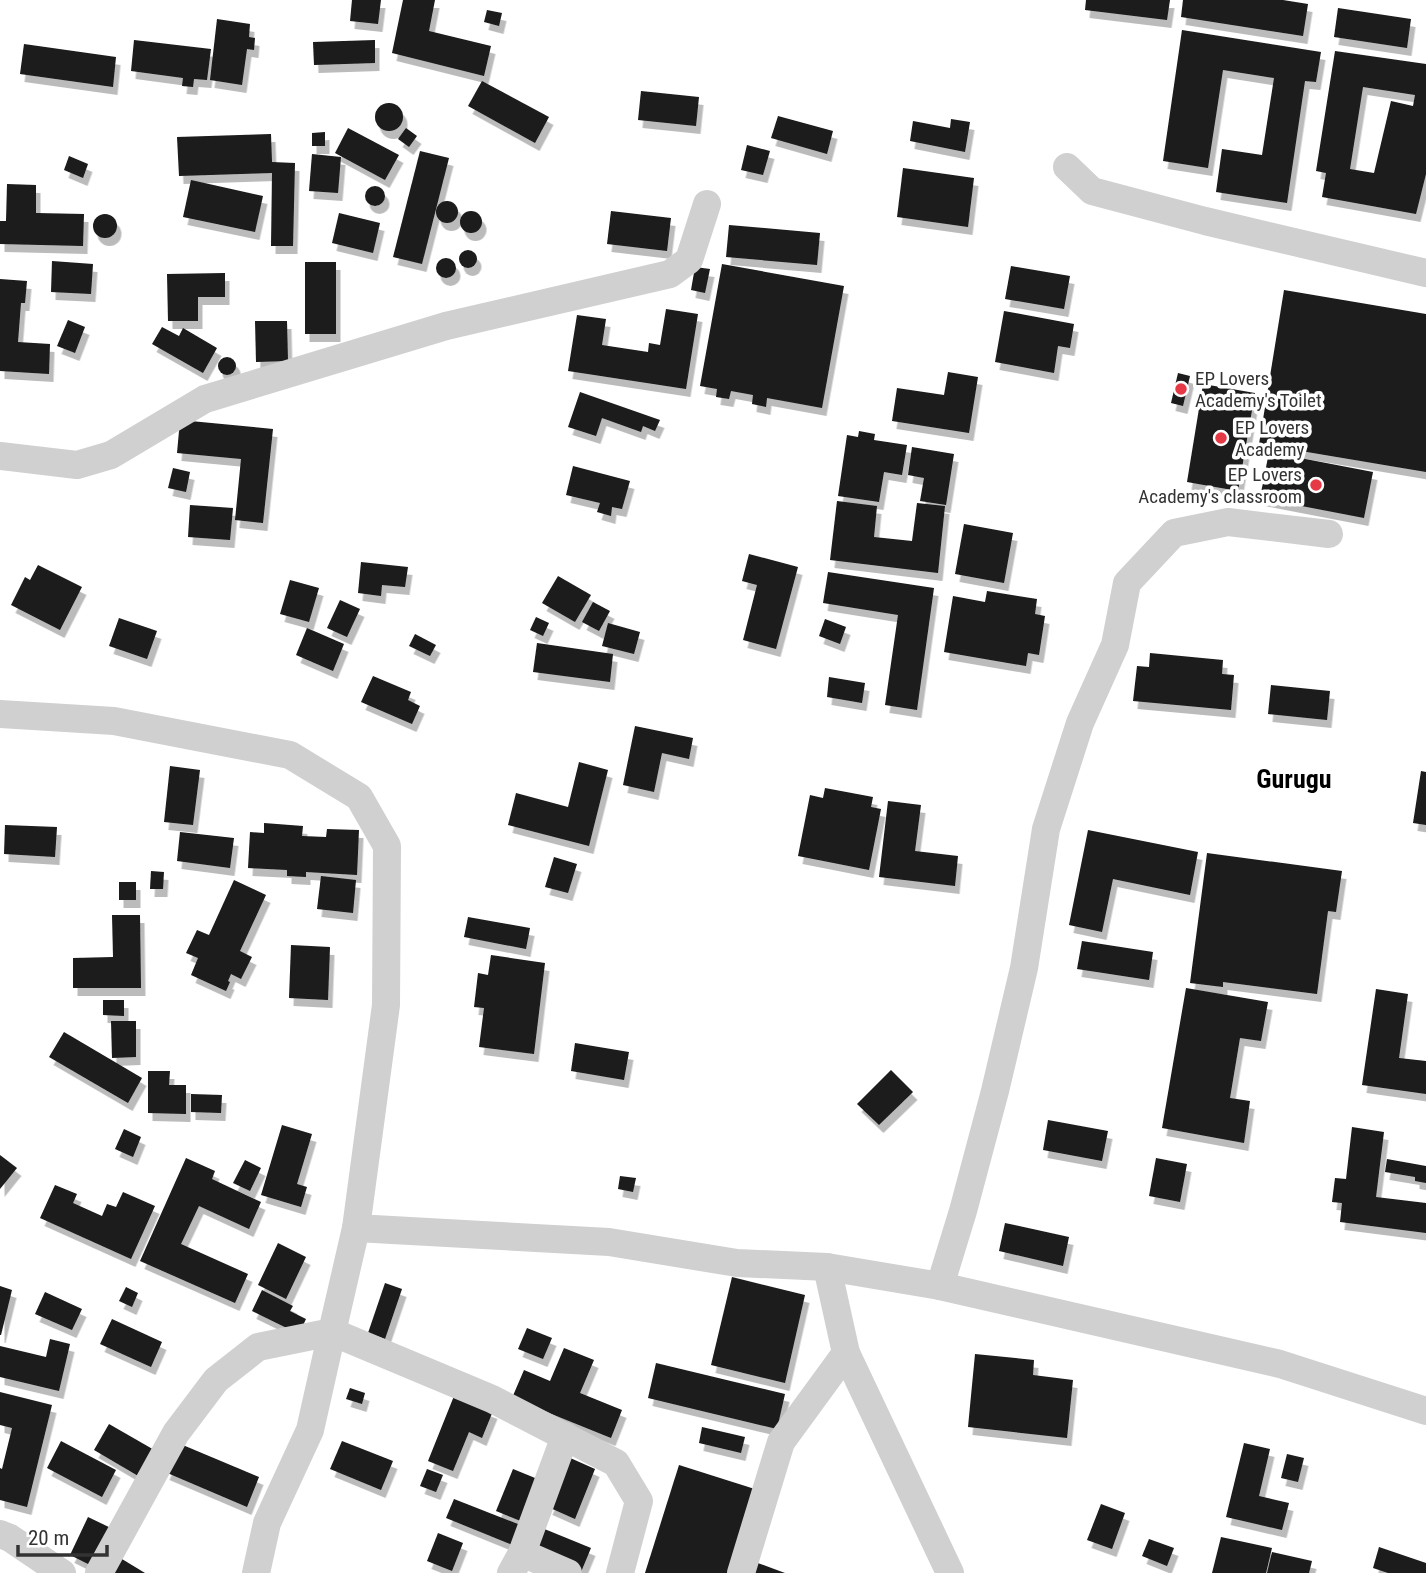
<svg xmlns="http://www.w3.org/2000/svg" width="1426" height="1573" font-family="'Roboto Condensed',sans-serif">
	<defs>
		<filter id="shadow"><feDropShadow dx="4.5" dy="8" stdDeviation="0" flood-color="#0004"/></filter>
	</defs>
	<rect width="100%" height="100%" fill="#fff"/>
	<g fill="#1a1a1a" fill-rule="evenodd" filter="url(#shadow)">
		<polygon points="352,0 381,0 378,24 350,21"/>
		<polygon points="403,0 435,0 429,31 491,46 484,76 392,53"/>
		<polygon points="1086,0 1170,0 1167,20 1085,10"/>
		<polygon points="1183,0 1283,0 1308,4 1303,36 1181,17"/>
		<polygon points="1338,8 1411,19 1407,48 1334,37"/>
		<polygon points="487,10 502,13 499,26 484,22"/>
		<polygon points="217,19 250,24 249,37 255,38 254,50 247,49 242,85 210,80"/>
		<polygon points="1182,30 1321,52 1316,82 1305,81 1287,203 1216,192 1222,149 1262,155 1274,78 1223,70 1208,168 1163,161"/>
		<polygon points="134,40 211,49 207,80 194,79 193,87 182,86 183,78 131,71"/>
		<polygon points="375,40 375,63 314,65 313,42"/>
		<polygon points="24,44 116,57 113,87 20,74"/>
		<path d="M1335 51 1426 64V174L1416 214 1322 197 1326 173 1316 171ZM1363 87 1415 95 1413 106 1391 101 1374 173 1350 169Z"/>
		<polygon points="482,81 549,117 535,143 468,106"/>
		<polygon points="641,91 699,97 696,126 638,120"/>
		<circle cx="389" cy="117" r="14"/>
		<polygon points="778,116 833,131 827,154 771,138"/>
		<polygon points="951,119 970,122 965,152 910,141 913,121 950,128"/>
		<polygon points="348,128 399,155 385,180 335,153"/>
		<polygon points="406,128 417,136 409,147 398,139"/>
		<polygon points="325,132 325,146 312,146 312,133"/>
		<polygon points="271,134 272,162 295,163 293,246 271,246 272,173 179,176 177,137"/>
		<polygon points="747,145 770,151 763,175 741,170"/>
		<polygon points="420,151 449,158 422,264 393,257"/>
		<polygon points="312,154 341,157 338,193 309,191"/>
		<polygon points="69,156 88,164 83,178 64,170"/>
		<polygon points="903,168 974,178 968,227 897,217"/>
		<polygon points="191,180 263,196 255,232 183,217"/>
		<polygon points="7,184 36,185 36,213 84,214 83,246 0,244 0,221 6,221"/>
		<circle cx="375" cy="196" r="10"/>
		<circle cx="447" cy="212" r="11"/>
		<polygon points="611,211 671,218 667,251 607,244"/>
		<circle cx="471" cy="222" r="11"/>
		<polygon points="339,213 380,223 373,253 332,243"/>
		<circle cx="105" cy="226" r="12"/>
		<polygon points="729,225 820,233 817,265 726,257"/>
		<circle cx="468" cy="259" r="9"/>
		<circle cx="446" cy="268" r="10"/>
		<polygon points="52,261 93,264 91,294 51,292"/>
		<rect x="305" y="262" width="31" height="72"/>
		<polygon points="722,264 844,286 822,408 767,398 766,407 752,404 753,395 731,391 729,399 716,397 717,389 700,386"/>
		<polygon points="1011,266 1070,276 1064,309 1005,299"/>
		<polygon points="695,267 710,269 705,293 691,290"/>
		<polygon points="225,273 225,297 198,297 198,321 168,321 167,274"/>
		<polygon points="0,279 27,281 25,303 21,303 18,342 50,344 49,374 0,371"/>
		<polygon points="1284,290 1426,314 1426,472 1259,444"/>
		<polygon points="666,309 698,314 686,389 568,371 577,315 606,319 602,345 648,352 649,343 660,345"/>
		<polygon points="1004,311 1074,324 1070,348 1058,346 1054,373 995,362"/>
		<polygon points="68,320 85,327 75,353 57,346"/>
		<polygon points="255,321 287,321 288,361 256,362"/>
		<polygon points="162,327 179,336 183,328 217,348 203,373 152,344"/>
		<circle cx="227" cy="366" r="9"/>
		<polygon points="948,372 978,377 969,433 892,421 897,388 944,395"/>
		<polygon points="1178,373 1190,376 1183,406 1171,403"/>
		<polygon points="1203,384 1255,393 1238,491 1187,482"/>
		<polygon points="580,392 660,420 655,431 643,426 641,432 602,418 596,436 568,427"/>
		<polygon points="180,420 273,429 263,523 235,520 241,459 177,453"/>
		<polygon points="859,431 875,434 874,440 907,445 902,475 884,472 879,502 838,496 847,435 858,437"/>
		<polygon points="912,447 954,454 946,505 920,501 924,478 908,475"/>
		<polygon points="1269,452 1373,472 1364,518 1260,498"/>
		<polygon points="573,466 630,481 622,509 612,507 611,516 597,512 600,503 566,495"/>
		<polygon points="173,468 190,472 186,492 168,488"/>
		<polygon points="837,501 877,506 874,537 912,541 917,503 945,506 938,573 830,560"/>
		<polygon points="190,505 233,508 230,540 188,537"/>
		<polygon points="964,524 1013,533 1004,583 955,574"/>
		<polygon points="749,554 798,567 776,649 743,640 757,585 742,581"/>
		<polygon points="361,562 408,567 405,587 382,585 381,596 358,593"/>
		<polygon points="38,565 82,587 60,630 11,605 25,577 30,580"/>
		<polygon points="828,572 934,588 917,710 885,705 898,615 823,603"/>
		<polygon points="558,576 591,595 575,622 542,603"/>
		<polygon points="290,580 319,588 309,622 280,614"/>
		<polygon points="987,591 1037,599 1035,614 1045,616 1039,655 1028,653 1026,666 944,652 953,596 985,602"/>
		<polygon points="340,600 360,609 347,637 327,628"/>
		<polygon points="593,602 610,611 599,631 582,622"/>
		<polygon points="536,617 549,623 543,636 530,630"/>
		<polygon points="119,618 157,631 147,659 109,646"/>
		<polygon points="825,619 846,627 840,644 819,636"/>
		<polygon points="608,623 640,632 634,654 602,646"/>
		<polygon points="307,628 344,644 333,671 296,655"/>
		<polygon points="415,634 436,645 430,656 409,646"/>
		<polygon points="537,643 613,654 610,682 533,672"/>
		<polygon points="1150,653 1223,660 1222,674 1234,675 1231,710 1133,701 1137,666 1149,667"/>
		<polygon points="373,676 411,692 408,700 420,706 412,724 361,702"/>
		<polygon points="829,677 865,683 862,703 827,697"/>
		<polygon points="1271,685 1330,691 1327,720 1268,714"/>
		<polygon points="635,726 693,738 689,759 662,753 654,792 623,785"/>
		<polygon points="579,762 608,770 589,846 508,825 516,793 568,807"/>
		<polygon points="170,766 200,770 193,825 164,822"/>
		<polygon points="1421,771 1426,772 1426,825 1413,823"/>
		<polygon points="825,788 873,797 871,807 881,809 869,870 798,856 810,795 823,798"/>
		<polygon points="888,801 921,805 915,851 958,856 955,886 879,877"/>
		<polygon points="264,823 303,826 302,836 326,837 327,829 359,830 357,875 306,872 306,877 287,876 287,870 248,868 250,832 264,833"/>
		<polygon points="5,825 57,827 55,857 4,854"/>
		<polygon points="1088,830 1198,852 1190,895 1113,879 1102,932 1069,925"/>
		<polygon points="180,832 234,838 230,868 177,861"/>
		<polygon points="1207,853 1342,871 1336,912 1328,911 1317,994 1223,982 1223,987 1190,983"/>
		<polygon points="554,857 577,864 568,893 545,887"/>
		<polygon points="151,871 164,872 163,889 150,889"/>
		<polygon points="321,876 356,880 353,913 317,909"/>
		<polygon points="234,880 266,895 240,951 252,957 241,979 231,974 228,981 230,982 226,991 191,975 198,958 186,953 197,930 209,935"/>
		<rect x="119" y="882" width="17" height="18"/>
		<polygon points="112,915 140,915 141,988 73,988 73,958 113,957"/>
		<polygon points="468,917 530,928 526,949 464,937"/>
		<polygon points="1082,941 1153,952 1149,980 1077,969"/>
		<polygon points="291,945 330,947 328,1000 289,998"/>
		<polygon points="491,955 545,963 534,1054 479,1047 484,1008 474,1007 478,973 488,975"/>
		<polygon points="1186,988 1268,1002 1261,1041 1240,1038 1230,1098 1250,1101 1244,1143 1162,1128"/>
		<polygon points="1376,989 1408,994 1399,1058 1426,1061 1426,1094 1362,1085"/>
		<polygon points="103,1000 124,1000 124,1016 103,1015"/>
		<polygon points="111,1021 136,1021 136,1057 112,1058"/>
		<polygon points="64,1032 142,1078 128,1103 49,1057"/>
		<polygon points="575,1043 629,1052 624,1080 571,1071"/>
		<polygon points="891,1070 913,1092 879,1125 857,1104"/>
		<polygon points="148,1071 170,1071 169,1085 186,1085 186,1114 148,1113"/>
		<polygon points="191,1094 222,1095 221,1113 191,1112"/>
		<polygon points="1048,1120 1108,1131 1102,1161 1043,1150"/>
		<polygon points="282,1125 312,1134 297,1184 307,1187 301,1207 261,1195"/>
		<polygon points="1352,1127 1384,1132 1376,1197 1426,1203 1426,1233 1340,1222 1342,1203 1332,1202 1335,1178 1346,1179"/>
		<polygon points="124,1129 141,1137 133,1157 115,1149"/>
		<polygon points="0,1155 17,1168 0,1189"/>
		<polygon points="186,1158 215,1171 212,1179 261,1202 249,1229 199,1206 181,1244 248,1274 235,1303 140,1261"/>
		<polygon points="1156,1158 1187,1164 1180,1202 1149,1196"/>
		<polygon points="1387,1159 1426,1166 1426,1183 1415,1181 1415,1177 1385,1172"/>
		<polygon points="245,1160 261,1168 250,1191 233,1183"/>
		<polygon points="620,1176 636,1178 633,1192 618,1189"/>
		<polygon points="55,1185 77,1194 73,1203 102,1216 107,1204 116,1207 123,1192 155,1206 131,1259 40,1218"/>
		<polygon points="1005,1223 1069,1237 1063,1266 999,1251"/>
		<polygon points="278,1243 306,1257 286,1299 258,1285"/>
		<polygon points="732,1277 805,1295 785,1383 711,1365"/>
		<polygon points="385,1283 402,1289 385,1339 368,1333"/>
		<polygon points="0,1286 12,1290 1,1335 0,1335"/>
		<polygon points="126,1287 138,1293 132,1307 119,1301"/>
		<polygon points="262,1290 293,1306 290,1311 306,1319 299,1334 252,1311"/>
		<polygon points="45,1292 82,1309 72,1330 35,1314"/>
		<polygon points="112,1319 162,1342 151,1367 100,1344"/>
		<polygon points="527,1328 552,1338 543,1359 518,1349"/>
		<polygon points="50,1339 70,1344 59,1391 0,1377 0,1346 46,1357"/>
		<polygon points="564,1348 594,1360 580,1393 622,1410 611,1438 512,1398 524,1370 550,1381"/>
		<polygon points="975,1354 1034,1360 1033,1375 1073,1380 1067,1438 968,1427"/>
		<polygon points="656,1363 785,1394 777,1429 648,1398"/>
		<polygon points="350,1388 365,1393 362,1404 346,1399"/>
		<polygon points="0,1392 52,1405 27,1507 0,1500 0,1468 2,1469 12,1428 0,1425"/>
		<polygon points="454,1396 493,1411 482,1438 469,1432 453,1471 428,1461"/>
		<polygon points="109,1424 156,1451 140,1477 94,1450"/>
		<polygon points="702,1427 745,1437 741,1453 699,1443"/>
		<polygon points="61,1441 116,1470 102,1497 47,1468"/>
		<polygon points="342,1441 393,1461 381,1490 330,1469"/>
		<polygon points="178,1443 259,1477 247,1507 165,1472"/>
		<polygon points="1244,1443 1270,1449 1259,1496 1289,1503 1282,1530 1226,1517"/>
		<polygon points="1287,1454 1304,1458 1298,1482 1281,1478"/>
		<polygon points="568,1457 595,1469 575,1519 548,1507"/>
		<polygon points="679,1465 761,1491 736,1573 645,1573"/>
		<polygon points="427,1469 443,1475 436,1492 420,1486"/>
		<polygon points="513,1469 540,1480 523,1522 496,1511"/>
		<polygon points="454,1499 523,1526 515,1546 446,1518"/>
		<polygon points="1101,1504 1125,1513 1112,1549 1087,1540"/>
		<polygon points="88,1517 115,1530 96,1568 70,1555"/>
		<polygon points="542,1528 591,1548 581,1572 533,1552"/>
		<polygon points="438,1533 463,1543 452,1571 427,1561"/>
		<polygon points="1221,1537 1272,1548 1266,1573 1212,1573"/>
		<polygon points="1149,1539 1174,1548 1167,1566 1142,1556"/>
		<polygon points="1379,1547 1426,1563 1426,1573 1388,1573 1373,1568"/>
		<polygon points="1272,1552 1312,1561 1309,1573 1267,1573"/>
		<polygon points="117,1556 145,1573 107,1573"/>
		<polygon points="755,1562 785,1573 751,1573"/>
	</g>
	<g fill="none" stroke-linecap="round" stroke-linejoin="round">
		<g stroke="#d0d0d0" stroke-width="28">
			<polyline points="1067,167 1092,191 1205,221 1426,273"/>
			<polyline points="0,456 77,465 111,455 205,399 446,326 670,274 689,260 707,204"/>
			<polyline points="0,714 114,721 290,755 359,797 387,846 386,1005 356,1228 609,1242 737,1263 827,1267 940,1286 1280,1364 1426,1411"/>
			<polyline points="827,1267 846,1353 950,1573"/>
			<polyline points="940,1286 963,1211 995,1091 1024,968 1046,829 1080,723 1115,645 1127,583 1174,533 1228,522 1329,534"/>
			<polyline points="0,1534 10,1538 62,1573"/>
			<polyline points="522,1553 568,1573"/>
			<polyline points="99,1573 176,1433 216,1380 258,1347 332,1332 356,1228"/>
			<polyline points="256,1573 267,1523 310,1430 332,1332 492,1399 616,1463 639,1501 620,1573"/>
			<polyline points="511,1573 522,1553 565,1436"/>
			<polyline points="741,1573 781,1442 846,1353"/>
		</g>
	</g>
	<g fill="#e63946" stroke="#fff" stroke-width="2.5">
		<circle cx="1181" cy="389" r="7"/>
		<circle cx="1221" cy="438" r="7"/>
		<circle cx="1316" cy="485" r="7"/>
	</g>
	<g text-anchor="middle" dominant-baseline="central" stroke-width="7" stroke-linejoin="round" paint-order="stroke">
		<g font-size="19" fill="#333" stroke="#fff" text-anchor="start">
			<text x="1195" y="378">EP Lovers<tspan x="1195" dy="22">Academy's Toilet</tspan></text>
			<text x="1235" y="427">EP Lovers<tspan x="1235" dy="22">Academy</tspan></text>
			<text x="1302" y="474" text-anchor="end">EP Lovers<tspan x="1302" dy="22">Academy's classroom</tspan></text>
		</g>
		<g font-size="26" font-weight="bold" fill="#000" stroke="#fff">
			<text x="1294" y="779">Gurugu</text>
		</g>
	</g>
	<path d="M18 1545v10h89v-10" fill="none" stroke="#333333" stroke-width="3.5"/>
	<text x="28" y="1545" font-size="21" fill="#333333" stroke="#ffffff" stroke-width="5" paint-order="stroke">20 m</text>
</svg>
